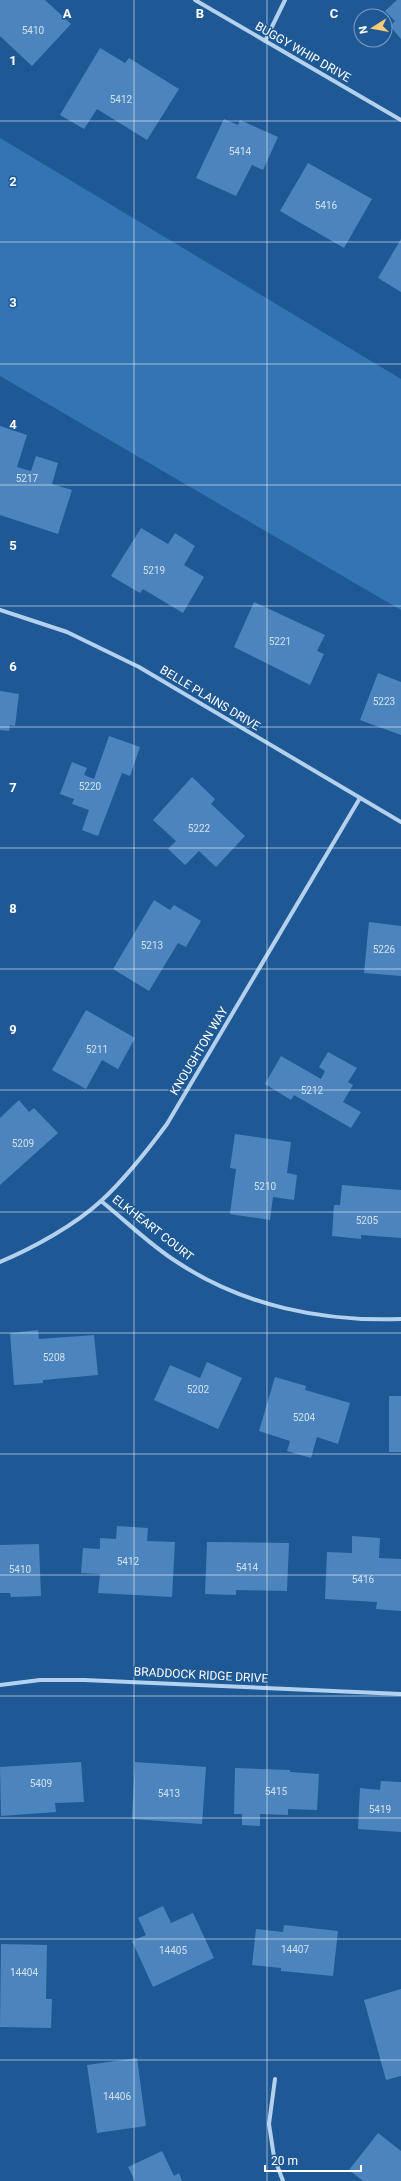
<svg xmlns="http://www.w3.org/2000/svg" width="401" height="2181" font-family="Roboto,sans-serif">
	<rect width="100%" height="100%" fill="#1f5995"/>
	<polygon fill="#3374b3" points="0,138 401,379 401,610 0,376"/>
	<g fill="#4c85bd">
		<polygon points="0,0 45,0 71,24 32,66 0,36"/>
		<polygon points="397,0 401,0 401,39 390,26 395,21 385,11"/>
		<polygon points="100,48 125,63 129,58 179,89 147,140 97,109 84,129 60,115"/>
		<polygon points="224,119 238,125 240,120 278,137 263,170 252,165 236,196 196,178"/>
		<polygon points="308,163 372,199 344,248 280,211"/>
		<polygon points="401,239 401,292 378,278"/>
		<polygon points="0,426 27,435 17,467 31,471 36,456 58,463 52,484 72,490 58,534 0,515"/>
		<polygon points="141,528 168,544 175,533 195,546 184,565 204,577 183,613 143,589 140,593 111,576"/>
		<polygon points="254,602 325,635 317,651 324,654 310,685 234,647"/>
		<polygon points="378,673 401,682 401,735 360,720"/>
		<polygon points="0,691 19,694 15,726 10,725 9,731 0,730"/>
		<polygon points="109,736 140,747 130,776 122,773 98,836 82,830 89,810 72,804 74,799 60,794 72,762 87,768 84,775 94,779"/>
		<polygon points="192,777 215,799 211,804 245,836 216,867 199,851 185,865 168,849 176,841 153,820"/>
		<polygon points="154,900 170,910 174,905 201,921 186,947 178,943 149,991 113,969"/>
		<polygon points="369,922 401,926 401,976 364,973"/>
		<polygon points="86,1010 135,1038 118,1069 102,1060 86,1089 52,1070"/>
		<polygon points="328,1052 357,1068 348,1082 353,1085 343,1102 361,1112 351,1128 294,1095 291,1100 265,1084 281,1056 321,1079 325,1071 319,1067"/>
		<polygon points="19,1100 29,1112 34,1108 58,1133 0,1185 0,1118"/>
		<polygon points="235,1134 291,1142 287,1173 297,1175 294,1200 273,1197 270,1220 230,1214 236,1169 230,1168"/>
		<polygon points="342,1185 401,1190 401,1238 361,1235 361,1239 332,1236 334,1205 340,1205"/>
		<polygon points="38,1330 39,1339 94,1335 98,1375 43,1380 43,1383 14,1385 10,1333"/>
		<polygon points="207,1362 242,1378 218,1429 154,1400 170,1365 200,1378"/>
		<polygon points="275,1377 306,1386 305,1390 350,1403 338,1444 317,1437 311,1458 287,1451 290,1441 259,1431"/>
		<rect x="389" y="1396" width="12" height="56"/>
		<polygon points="117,1526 148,1528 147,1541 175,1542 172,1597 98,1593 100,1574 81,1573 83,1548 100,1549 100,1538 116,1539"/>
		<polygon points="352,1536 380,1538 379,1558 401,1559 401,1611 376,1609 377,1602 325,1599 327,1552 352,1553"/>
		<polygon points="207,1542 289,1543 287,1591 236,1590 236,1595 205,1594"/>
		<polygon points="39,1544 41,1596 11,1597 10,1593 0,1593 0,1545"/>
		<polygon points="81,1762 84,1802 55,1803 56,1812 1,1816 0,1767"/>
		<polygon points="135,1762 206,1767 202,1824 132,1819"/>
		<polygon points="235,1768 290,1770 290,1772 319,1774 317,1810 288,1809 288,1815 260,1814 260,1826 242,1825 242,1814 234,1814"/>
		<polygon points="381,1781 401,1782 401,1832 358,1829 360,1788 380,1790"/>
		<polygon points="163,1906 171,1923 193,1913 214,1958 153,1987 132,1941 146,1935 138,1918"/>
		<polygon points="284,1925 338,1931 333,1976 281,1971 281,1968 252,1965 256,1929 283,1932"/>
		<polygon points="1,1944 47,1945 46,1999 52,1999 51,2028 0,2027"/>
		<polygon points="401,1989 401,2076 386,2080 364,2000"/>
		<polygon points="137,2058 146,2126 97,2133 87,2065"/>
		<polygon points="378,2133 401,2151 401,2181 363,2181 349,2170"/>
		<polygon points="162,2151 174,2176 179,2173 182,2181 135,2181 128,2167"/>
	</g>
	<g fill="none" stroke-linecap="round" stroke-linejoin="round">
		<g stroke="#b3d1ee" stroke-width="4">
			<polyline points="195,0 401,120"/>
			<polyline points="265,41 285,0"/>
			<polyline points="0,610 67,632 139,667 401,822"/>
			<path d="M101 1201C126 1221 150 1245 177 1262 243 1306 323 1322 401 1319"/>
			<path d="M0 1262C33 1248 75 1225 101 1201 126 1178 147 1151 167 1124L360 798"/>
			<polyline points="0,1685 40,1680 84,1680 401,1694"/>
			<polyline points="275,2079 269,2124 274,2157 283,2181"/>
		</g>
	</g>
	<path fill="none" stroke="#fff" stroke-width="1" stroke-opacity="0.55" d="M134 0V2181M267 0V2181M0 121H401M0 242H401M0 364H401M0 485H401M0 606H401M0 727H401M0 848H401M0 969H401M0 1090H401M0 1212H401M0 1333H401M0 1454H401M0 1575H401M0 1696H401M0 1818H401M0 1939H401M0 2060H401"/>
	<g text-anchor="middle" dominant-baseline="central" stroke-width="3" stroke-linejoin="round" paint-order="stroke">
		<g font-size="10" fill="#d2e0ee">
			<text x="33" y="30">5410</text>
			<text x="121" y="99">5412</text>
			<text x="240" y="151">5414</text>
			<text x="326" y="205">5416</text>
			<text x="27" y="478">5217</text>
			<text x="154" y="570">5219</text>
			<text x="280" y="641">5221</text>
			<text x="384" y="701">5223</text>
			<text x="90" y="786">5220</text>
			<text x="199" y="828">5222</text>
			<text x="152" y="945">5213</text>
			<text x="384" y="949">5226</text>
			<text x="97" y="1049">5211</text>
			<text x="312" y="1090">5212</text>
			<text x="23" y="1143">5209</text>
			<text x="265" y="1186">5210</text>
			<text x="367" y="1220">5205</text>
			<text x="54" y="1357">5208</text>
			<text x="198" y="1389">5202</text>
			<text x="304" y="1417">5204</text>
			<text x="128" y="1561">5412</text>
			<text x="247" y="1567">5414</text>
			<text x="20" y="1569">5410</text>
			<text x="363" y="1579">5416</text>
			<text x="41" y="1783">5409</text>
			<text x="276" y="1791">5415</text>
			<text x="169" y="1793">5413</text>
			<text x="380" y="1809">5419</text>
			<text x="295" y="1949">14407</text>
			<text x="173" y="1950">14405</text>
			<text x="24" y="1972">14404</text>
			<text x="117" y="2096">14406</text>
		</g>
		<g font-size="12" fill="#fff" stroke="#1f5995">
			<text transform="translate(303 52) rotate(30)">BUGGY WHIP DRIVE</text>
			<text transform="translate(210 698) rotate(31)">BELLE PLAINS DRIVE</text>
			<text transform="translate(199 1051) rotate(-59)">KNOUGHTON WAY</text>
			<text transform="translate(153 1228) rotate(38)">ELKHEART COURT</text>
			<text transform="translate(201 1675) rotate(3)">BRADDOCK RIDGE DRIVE</text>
		</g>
	</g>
	<g font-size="13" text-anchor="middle" font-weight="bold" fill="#fff" stroke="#1f5995" stroke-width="3" stroke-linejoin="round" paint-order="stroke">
		<text x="67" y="18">A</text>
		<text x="200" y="18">B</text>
		<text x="334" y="18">C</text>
		<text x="13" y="65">1</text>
		<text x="13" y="186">2</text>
		<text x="13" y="307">3</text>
		<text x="13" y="429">4</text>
		<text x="13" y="550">5</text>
		<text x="13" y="671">6</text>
		<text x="13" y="792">7</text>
		<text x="13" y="913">8</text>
		<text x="13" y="1034">9</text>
	</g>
	<g transform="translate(373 28) rotate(259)"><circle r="19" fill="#1f5995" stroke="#799bbf"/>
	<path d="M0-3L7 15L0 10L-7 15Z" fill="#fccd73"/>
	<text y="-6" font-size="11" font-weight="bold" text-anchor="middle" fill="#ffffff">N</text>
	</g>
	<path d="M265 2165v6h96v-6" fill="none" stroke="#ffffff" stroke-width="2"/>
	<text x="271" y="2165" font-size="12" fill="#ffffff" stroke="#1f5995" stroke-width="3" paint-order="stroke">20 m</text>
</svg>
